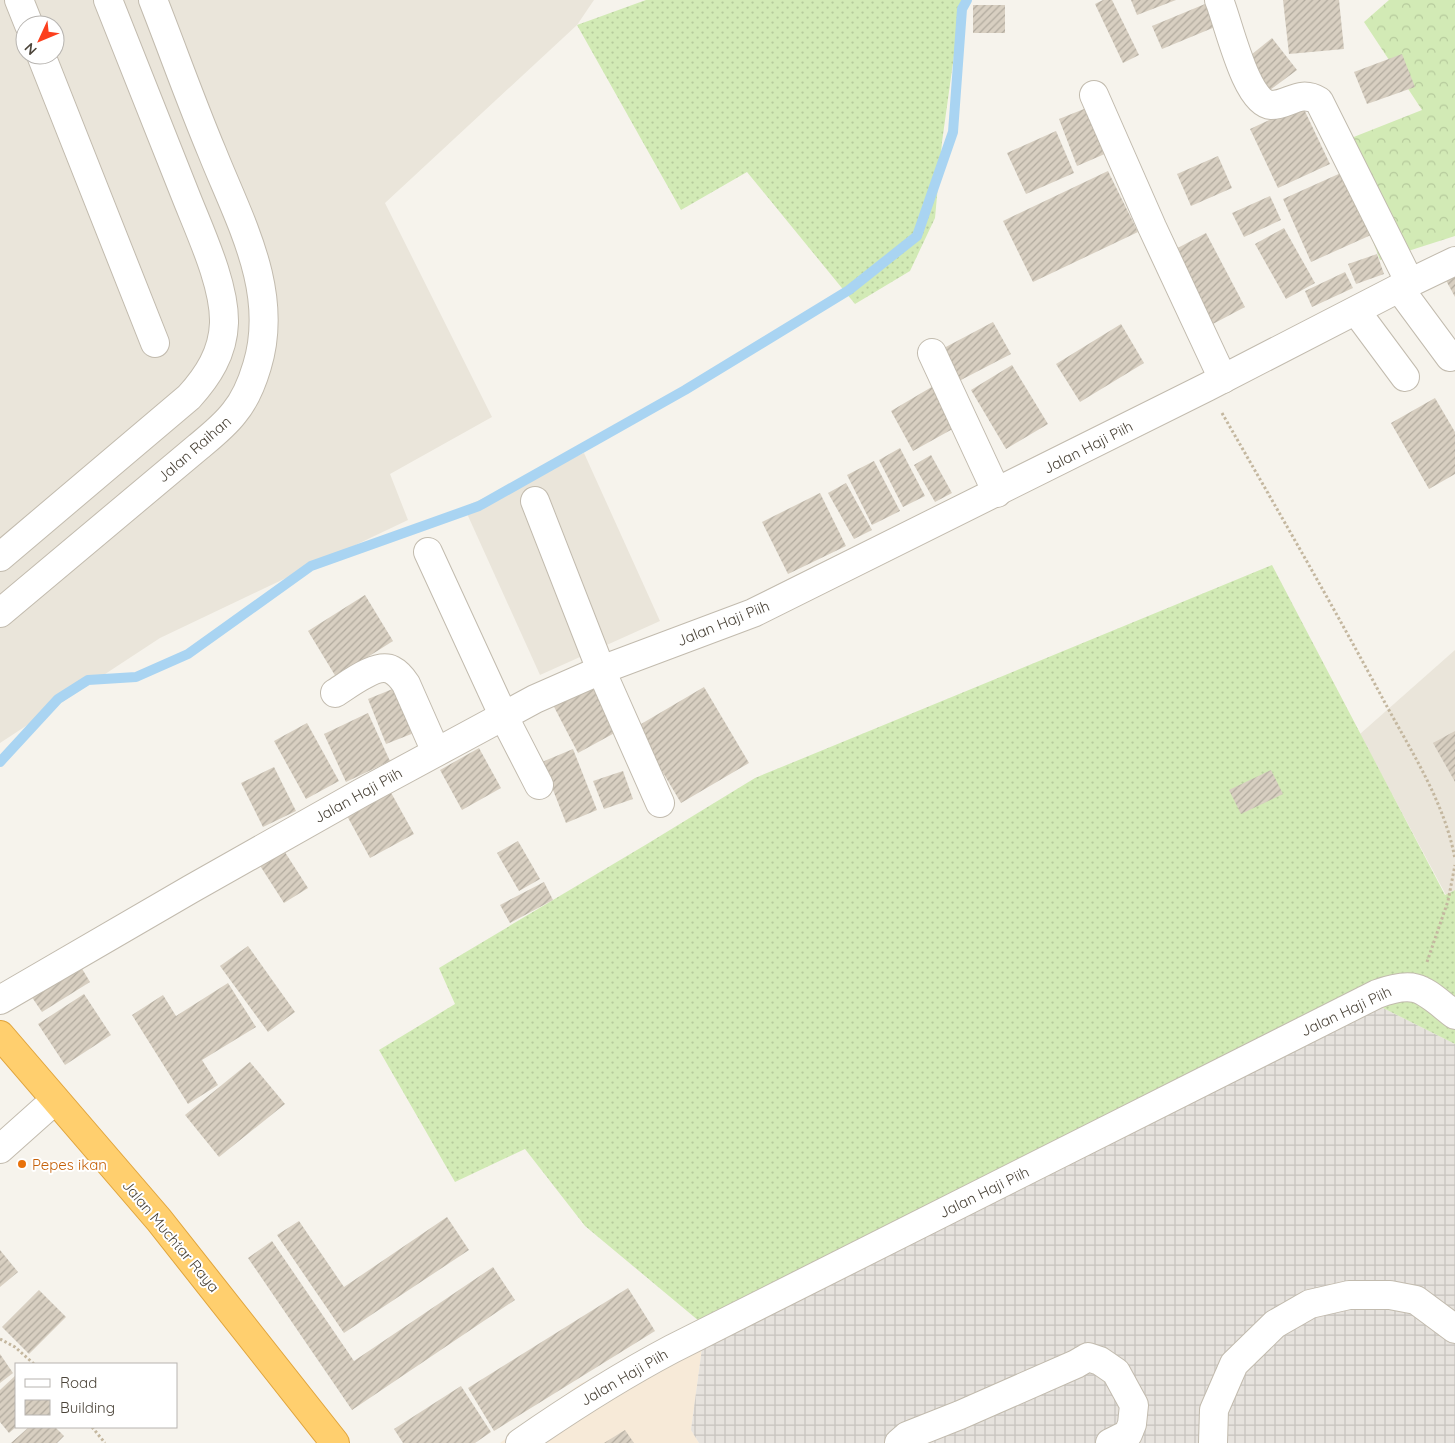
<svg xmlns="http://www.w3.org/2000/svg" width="1455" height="1443" font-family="Quicksand,sans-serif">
	<defs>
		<pattern id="industrial-grid" width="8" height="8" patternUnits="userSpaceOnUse" patternTransform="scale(1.25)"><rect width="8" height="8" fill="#e6e2dd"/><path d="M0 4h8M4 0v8" fill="none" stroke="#c7c3be"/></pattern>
		<pattern id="grass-dots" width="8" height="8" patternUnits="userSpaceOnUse" patternTransform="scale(1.25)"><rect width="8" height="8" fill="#d2eab5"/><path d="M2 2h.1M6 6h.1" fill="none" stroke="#b6ca9c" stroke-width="1.8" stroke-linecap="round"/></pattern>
		<pattern id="forest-crowns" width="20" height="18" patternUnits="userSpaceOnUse" patternTransform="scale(1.25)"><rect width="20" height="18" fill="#d2eab5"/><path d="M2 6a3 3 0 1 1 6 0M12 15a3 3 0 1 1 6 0" fill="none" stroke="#b6ca9c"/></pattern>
		<pattern id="building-hatch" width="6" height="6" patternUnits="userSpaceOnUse" patternTransform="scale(1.25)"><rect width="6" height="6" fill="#d8cfc1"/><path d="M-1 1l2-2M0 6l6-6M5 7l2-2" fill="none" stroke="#b1aa9e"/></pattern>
	</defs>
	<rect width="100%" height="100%" fill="#f6f3ec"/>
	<g fill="#eae5da" fill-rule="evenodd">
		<path d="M0 0H594L577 25 385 203 492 417 390 474 408 520 160 638 0 743ZM25 25H55V55H25Z"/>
		<polygon points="584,453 660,621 540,675 464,507"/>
		<polygon points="1455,650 1455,890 1446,895 1360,734"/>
	</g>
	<polygon fill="#f7ead8" points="705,1326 691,1430 699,1443 500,1443 580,1384"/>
	<polygon fill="url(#industrial-grid)" points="1357,995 1455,1044 1455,1443 699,1443 691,1430 705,1326"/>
	<g fill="url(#grass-dots)">
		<polygon points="646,0 964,0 961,5 942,142 935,218 910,271 855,304 747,172 681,210 577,25"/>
		<polygon points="1272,565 1445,895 1455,890 1455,1044 1357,995 705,1326 585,1226 525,1149 455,1182 379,1050 455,1004 439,968 647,844 755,778"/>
	</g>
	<polygon fill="url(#forest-crowns)" points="1389,0 1455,0 1455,236 1380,260 1336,144 1422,110 1364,22"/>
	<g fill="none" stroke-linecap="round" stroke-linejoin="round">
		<polyline stroke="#a9d4f2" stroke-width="10" points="0,762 58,699 88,680 136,677 188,654 311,566 479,506 685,390 849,290 917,236 953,132 962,9 967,0"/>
	</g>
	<g fill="url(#building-hatch)">
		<polygon points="1103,0 1112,0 1139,55 1123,63 1095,4"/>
		<polygon points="1131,0 1176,0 1137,15"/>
		<polygon points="1283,0 1339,0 1344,49 1289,54"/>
		<polygon points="1205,4 1215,27 1162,49 1152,26"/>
		<rect x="973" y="5" width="32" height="28"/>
		<polygon points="1272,38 1297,70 1270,90 1246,59"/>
		<polygon points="1402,54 1415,87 1367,104 1354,72"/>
		<polygon points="1302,105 1330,164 1278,188 1250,129"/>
		<polygon points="1089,107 1107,153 1077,166 1059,119"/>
		<polygon points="1056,131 1074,173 1026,194 1007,153"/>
		<polygon points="1218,156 1232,188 1191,206 1177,174"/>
		<polygon points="1108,171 1138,232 1033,282 1003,221"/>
		<polygon points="1343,172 1371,235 1311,262 1283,199"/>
		<polygon points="1270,196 1281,220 1244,237 1232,213"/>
		<polygon points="1284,228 1315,283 1286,299 1255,244"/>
		<polygon points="1206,233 1245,307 1209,326 1170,252"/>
		<polygon points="1377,254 1384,274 1356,284 1348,264"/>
		<polygon points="1455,269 1455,297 1443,275"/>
		<polygon points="1345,272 1353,288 1312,307 1305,291"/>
		<polygon points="993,322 1011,354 959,381 942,349"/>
		<polygon points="1121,324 1144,363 1080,402 1056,364"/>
		<polygon points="1012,365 1048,424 1006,449 971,390"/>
		<polygon points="935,385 958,426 913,451 891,411"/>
		<polygon points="1435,398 1455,432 1455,474 1429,489 1391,423"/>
		<polygon points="900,448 925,496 903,507 879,460"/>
		<polygon points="931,455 952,493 935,502 914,465"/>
		<polygon points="874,461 900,511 872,525 847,475"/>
		<polygon points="846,483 872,530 854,539 828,493"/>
		<polygon points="820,493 846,546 788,574 762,522"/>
		<polygon points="365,595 393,641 336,677 308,631"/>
		<polygon points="593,681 620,730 578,753 552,703"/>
		<polygon points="400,686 419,731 386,744 368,699"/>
		<polygon points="704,687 749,763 681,803 636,727"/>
		<polygon points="368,713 390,761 346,782 324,734"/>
		<polygon points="307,723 339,781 306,799 274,741"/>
		<polygon points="1455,731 1455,782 1433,743"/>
		<polygon points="479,748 501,788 462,810 440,770"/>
		<polygon points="573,749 597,810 566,823 542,762"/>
		<polygon points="274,767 296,811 263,827 241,783"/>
		<polygon points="1271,770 1283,794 1241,814 1229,790"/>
		<polygon points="623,771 633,799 604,809 593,781"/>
		<polygon points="389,789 414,834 370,858 346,814"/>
		<polygon points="518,841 540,879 519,891 497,853"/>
		<polygon points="281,846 308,888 284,903 257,861"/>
		<polygon points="544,882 553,900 510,923 500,905"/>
		<polygon points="248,946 295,1012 268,1032 220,966"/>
		<polygon points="78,962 90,982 42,1012 29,993"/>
		<polygon points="228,983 256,1027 202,1060 218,1085 188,1104 132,1015 163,995 176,1016"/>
		<polygon points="84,994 111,1035 65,1065 38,1024"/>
		<polygon points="250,1062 285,1104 219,1157 185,1115"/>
		<polygon points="447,1217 469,1250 344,1333 277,1235 299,1221 344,1287"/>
		<polygon points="272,1241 354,1361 493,1267 515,1300 352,1410 248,1258"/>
		<polygon points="0,1250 18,1272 0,1287"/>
		<polygon points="628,1288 655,1331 494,1431 468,1388"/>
		<polygon points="39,1290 66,1317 29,1354 2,1327"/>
		<polygon points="0,1354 13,1373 0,1383"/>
		<polygon points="16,1375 16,1427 9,1433 0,1422 0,1390"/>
		<polygon points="461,1386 491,1432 475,1443 403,1443 394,1429"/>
		<polygon points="29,1427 55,1427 64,1436 57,1443 11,1443"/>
		<polygon points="625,1430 634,1443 604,1443"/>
	</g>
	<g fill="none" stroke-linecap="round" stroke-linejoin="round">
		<g stroke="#c2bbae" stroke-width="30">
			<g id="minor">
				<polyline points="19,0 29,25"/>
				<path d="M1219 0C1228 21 1246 104 1271 105 1290 105 1299 89 1319 101L1410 283"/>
				<polyline points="41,55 155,343"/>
				<polyline points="1094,95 1152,227 1223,379"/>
				<polyline points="1399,288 1450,357"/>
				<polyline points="1356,311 1405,377"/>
				<polyline points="932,353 997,493"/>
				<polyline points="535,501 601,670 660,803"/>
				<polyline points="428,552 503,715 539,785"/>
				<path d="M0 557 189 397C208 376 223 353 224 323 225 284 199 230 185 194 159 129 134 64 108 0"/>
				<path d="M0 613 198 447C210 437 224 426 234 413 245 400 252 383 257 366 280 291 239 220 212 152 191 102 173 51 153 0"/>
				<path d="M335 693C348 685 377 662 392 670 398 673 402 678 406 684L436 752"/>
				<polyline points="0,1000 191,889 361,793 535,699 601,670 753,613 1207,387 1399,288 1455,261"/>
				<polyline points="0,1149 55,1100"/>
				<path d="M520 1443C569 1409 619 1377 672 1349L1377 994C1418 979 1423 990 1455 1015"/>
				<polyline points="899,1443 907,1436 960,1415 1076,1364 1088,1357 1100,1361 1116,1372 1134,1405 1132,1424 1128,1434 1110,1443"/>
				<polyline points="1213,1443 1214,1410 1234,1364 1275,1324 1310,1304 1349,1295 1390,1295 1416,1300 1455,1329"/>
			</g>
		</g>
		<g stroke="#e0a43c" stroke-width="30">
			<polyline id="highway" points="0,1035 159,1220 335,1443"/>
		</g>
		<g stroke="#c4b79f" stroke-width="3" stroke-dasharray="2.5 2.5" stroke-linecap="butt">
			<path d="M1222 413C1277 509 1332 604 1384 701 1411 751 1445 803 1455 859"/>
			<polyline points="1427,962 1448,901 1455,865"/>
			<polyline points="0,1339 15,1347 34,1364"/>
			<polyline points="92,1427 105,1443"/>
		</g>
		<use href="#minor" stroke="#fff" stroke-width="28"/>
		<use href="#highway" stroke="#ffcf6e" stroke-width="28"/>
	</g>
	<circle fill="#e8710a" stroke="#fff" stroke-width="2" cx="22" cy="1164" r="5"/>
	<g text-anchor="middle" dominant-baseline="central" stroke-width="4" stroke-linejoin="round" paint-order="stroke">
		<g font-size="15" fill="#4b4439" stroke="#fff">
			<text transform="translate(1088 447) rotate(-27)">Jalan Haji Piih</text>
			<text transform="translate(194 449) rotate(-41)">Jalan Raihan</text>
			<text transform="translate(723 623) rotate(-22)">Jalan Haji Piih</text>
			<text transform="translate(358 795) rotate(-29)">Jalan Haji Piih</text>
			<text transform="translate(1346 1011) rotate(-25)">Jalan Haji Piih</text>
			<text transform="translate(984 1192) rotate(-26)">Jalan Haji Piih</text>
			<text transform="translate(171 1236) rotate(50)">Jalan Muchtar Raya</text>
			<text transform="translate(624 1377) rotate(-30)">Jalan Haji Piih</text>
		</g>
		<g font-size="15" fill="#c56008" stroke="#fff" text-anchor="start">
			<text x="32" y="1164">Pepes ikan</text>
		</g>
	</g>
	<rect x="15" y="1363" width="162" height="65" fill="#ffffff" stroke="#b7b4b0"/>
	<rect x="25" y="1379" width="25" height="8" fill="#ffffff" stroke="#b7b4b0"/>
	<text x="60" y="1388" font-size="15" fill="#4b4439">Road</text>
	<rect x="25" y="1400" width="25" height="15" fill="url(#building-hatch)" stroke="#b7b4b0"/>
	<text x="60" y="1413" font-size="15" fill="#4b4439">Building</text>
	<g transform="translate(40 40) rotate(226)"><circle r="24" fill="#ffffff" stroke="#b7b4b0"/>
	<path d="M0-4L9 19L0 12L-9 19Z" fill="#fc3f1d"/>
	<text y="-8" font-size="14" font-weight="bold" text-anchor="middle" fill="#4b4439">N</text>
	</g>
</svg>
